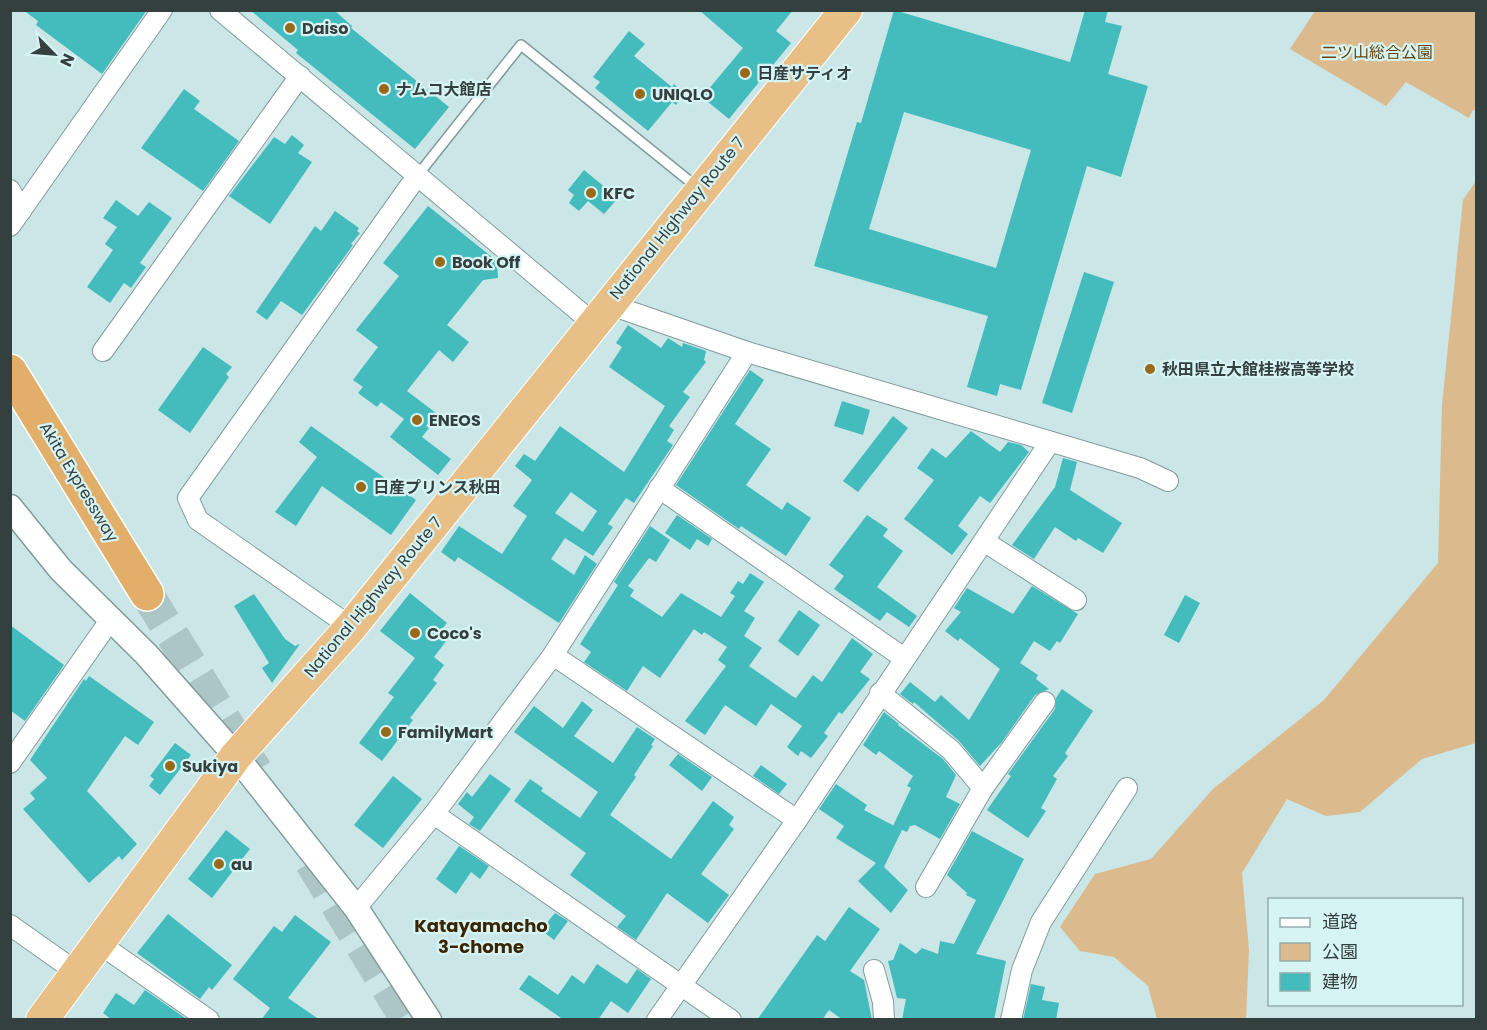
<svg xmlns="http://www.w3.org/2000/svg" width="1487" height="1030" font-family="Poppins,'Noto Sans JP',sans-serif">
	<rect width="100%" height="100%" fill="#cae6e7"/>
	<g fill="#dbba8d">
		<polygon points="1315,11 1476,11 1476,111 1473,110 1469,118 1406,82 1386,106 1290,49"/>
		<polygon points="1476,181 1476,743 1422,759 1360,812 1326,816 1287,799 1242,873 1249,950 1246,1019 1157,1019 1148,986 1114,957 1080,951 1060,927 1095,874 1151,859 1213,789 1324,700 1438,563 1442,405 1463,200"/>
	</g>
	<g fill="#44bbbd" fill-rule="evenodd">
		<polygon points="23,10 147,10 102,74 36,25 38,21"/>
		<polygon points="250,10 334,10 352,26 351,28 449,107 415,149 296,53 298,50"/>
		<polygon points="699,10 793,10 776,31 791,43 729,119 702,97 743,48"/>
		<path d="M894 10 1070 62 1085 10H1108L1105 22 1122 26 1108 74 1148 86 1121 177 1087 166 1021 390 1000 384 997 396 967 387 988 316 814 266 857 122 861 123ZM904 112 1031 150 996 268 869 229Z"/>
		<polygon points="629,31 645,44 634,56 672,87 674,84 685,93 676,105 672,102 648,131 595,88 600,82 593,77"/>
		<polygon points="184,89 200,101 194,109 239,141 203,191 141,148"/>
		<polygon points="292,135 304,145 298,153 312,162 270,224 229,196 274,137 285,144"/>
		<polygon points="584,170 618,198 604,214 588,201 579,211 569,203 574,195 568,190"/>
		<polygon points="116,200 138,216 149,202 172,218 140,263 146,267 131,288 124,283 110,303 87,287 113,250 105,244 117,227 103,218"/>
		<polygon points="428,206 497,261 498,278 483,280 447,325 469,342 453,362 439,350 407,391 436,413 426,426 429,428 422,437 451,459 438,475 390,437 404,419 381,402 377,407 358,393 363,387 353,380 378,347 356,330 399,276 383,263"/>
		<polygon points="335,211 359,228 357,231 360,233 351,244 353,245 302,315 281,301 267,320 256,312 315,226 321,231"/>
		<polygon points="1084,272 1114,282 1072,413 1042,403"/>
		<path d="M628 325 661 348 668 338 682 347 683 343 706 351 704 360 706 362 683 392 690 397 669 426 674 430 667 441 673 445 634 503 626 498 608 524 613 527 593 556 565 538 551 559 574 575 585 555 597 564 559 623 458 557 455 562 441 552 459 526 502 554 527 516 513 506 532 480 515 466 524 454 535 461 560 426 624 472 665 406 609 367 622 347 616 343ZM571 492 597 511 583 532 555 513Z"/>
		<polygon points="203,347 232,367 226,374 229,377 190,433 158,410"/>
		<polygon points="750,370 764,380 735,424 771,449 746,485 782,510 787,502 811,518 786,556 741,526 739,529 676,485"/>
		<polygon points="842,401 870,410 863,435 834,426"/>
		<polygon points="893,416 908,428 858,492 843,481"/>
		<polygon points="311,426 416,500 391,535 322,486 296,526 275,512 317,457 299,442"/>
		<polygon points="971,431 1000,452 1008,442 1021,445 1029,452 990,503 980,496 958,526 968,534 952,555 904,519 934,480 917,468 932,448 946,458"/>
		<polygon points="1063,458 1077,462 1070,490 1122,523 1103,553 1078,538 1076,541 1055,527 1034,559 1012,545 1055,487"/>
		<polygon points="677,515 712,539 708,546 697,539 690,550 665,533"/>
		<polygon points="867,515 888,529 883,536 903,551 877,587 917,616 909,627 887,612 880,621 834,589 844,576 829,565"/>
		<polygon points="650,526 670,540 656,562 649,558 628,586 634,590 630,596 662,617 681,593 721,617 735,596 730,593 738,581 743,584 750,573 764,582 744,611 755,618 744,636 762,648 749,666 792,696 796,698 813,675 822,682 852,638 873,654 860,672 870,679 842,714 839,712 824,733 828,736 811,758 801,751 798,756 787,747 802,726 771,704 756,726 725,705 705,735 685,721 726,666 718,660 727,647 704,632 702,635 694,629 660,678 643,666 627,691 584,662 591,652 580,644 618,585 614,582"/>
		<polygon points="1032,586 1078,614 1060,643 1057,641 1050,651 1034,641 1020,663 1038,675 1036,679 1049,689 1035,695 1002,742 980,766 959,741 914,702 913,704 900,694 910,682 935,702 941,695 969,720 1000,669 960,638 958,641 945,631 961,612 954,608 967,588 1013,614"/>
		<polygon points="410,593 447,623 442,629 450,636 434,657 444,665 433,680 437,683 410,718 413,720 382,761 359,743 394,697 388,693 415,658 380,631"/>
		<polygon points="254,594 285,639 295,646 300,644 272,683 262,668 269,663 234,606"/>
		<polygon points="1185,595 1200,603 1179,643 1164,635"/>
		<polygon points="799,610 820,625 798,656 778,641"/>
		<polygon points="10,625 64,665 25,721 10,710"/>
		<polygon points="89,676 154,722 138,745 125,736 87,791 137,844 122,860 119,856 89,883 23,809 35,799 30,793 47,778 30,760 84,679 86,681"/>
		<polygon points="1062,689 1093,711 1065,753 1068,756 1053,776 1057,779 1041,808 1046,811 1028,838 987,810 1011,776 1008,774 1055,709 1056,698"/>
		<polygon points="582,701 593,710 574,736 613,763 637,727 655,739 651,745 653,746 634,775 636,777 610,815 671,859 713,801 734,817 729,825 734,829 701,874 729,895 708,923 667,893 636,940 617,927 626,916 570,875 586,853 514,801 530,779 543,788 541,791 580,818 598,792 514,732 534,706 563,728"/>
		<polygon points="884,712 899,724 898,725 943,759 956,775 946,797 960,804 940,839 915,825 910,826 907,832 893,826 911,788 907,786 913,776 879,751 876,755 863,745"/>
		<polygon points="175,743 191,755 160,795 149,786 154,779 150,776"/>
		<polygon points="678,754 712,777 702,791 669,765"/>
		<polygon points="761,765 787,784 779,794 753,776"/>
		<polygon points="490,774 511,789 480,831 469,824 474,817 458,804 467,792 472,797"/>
		<polygon points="393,776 422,799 383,848 354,825"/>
		<polygon points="836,784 867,805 864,810 902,830 884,867 908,890 891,913 858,881 876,863 836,838 844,826 819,809"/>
		<polygon points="226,830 250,849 212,898 188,879"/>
		<polygon points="972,831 1024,859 976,954 1006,961 994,1020 902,1020 906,999 897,998 888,961 893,960 900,943 916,954 922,948 938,954 940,941 954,944 976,900 966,895 967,893 947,875"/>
		<polygon points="459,846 489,866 480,879 471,872 456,894 436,879"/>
		<polygon points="849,907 880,929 850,971 864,980 872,1020 843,1020 829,1010 822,1020 757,1020 817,935 825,941"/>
		<polygon points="555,913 568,921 554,940 541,930"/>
		<polygon points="168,914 232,965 212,990 209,987 200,999 137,953"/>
		<polygon points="295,915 331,942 288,998 320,1020 261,1020 270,1008 233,979 274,926 282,932"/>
		<polygon points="597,964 627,984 637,969 651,979 628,1013 611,1001 598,1020 564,1020 519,989 529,975 558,995 572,975 584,984"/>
		<polygon points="1031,984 1045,987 1042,1000 1059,1003 1056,1020 1023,1020"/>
		<polygon points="145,990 185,1018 112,1020 103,1013 116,993 134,1005"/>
	</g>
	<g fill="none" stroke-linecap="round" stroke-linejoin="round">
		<g stroke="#acc5c5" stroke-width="33" stroke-dasharray="33 16" stroke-linecap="butt">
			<polyline points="147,594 256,771"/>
			<polyline points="311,862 407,1020"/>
		</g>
		<g stroke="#819b9c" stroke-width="12">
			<polyline id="service" points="417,176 521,45 698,188"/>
		</g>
		<g stroke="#819b9c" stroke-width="22">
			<g id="minor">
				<polyline points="220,10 593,323"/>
				<polyline points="10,190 21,211"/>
				<polyline points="10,226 162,10"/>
				<polyline points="608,304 747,352 1140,468 1168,481"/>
				<polyline points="103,351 300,76"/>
				<polyline points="659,488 904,658"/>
				<polyline points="985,542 1076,600"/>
				<polyline points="351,627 198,520 188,498 417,176"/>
				<polyline points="553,655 797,820"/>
				<polyline points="880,693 951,750 983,788"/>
				<polyline points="10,763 111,619"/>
				<polyline points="434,814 731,1020"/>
				<polyline points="926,887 983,788 1045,702"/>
				<polyline points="356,908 434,814 553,655 747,352"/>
				<polyline points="10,925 75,971"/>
				<polyline points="97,942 209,1020"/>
				<polyline points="874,970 883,1002 884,1020"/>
				<polyline points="657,1020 797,820 1050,442"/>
				<polyline points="1011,1020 1022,970 1041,922 1127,788"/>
			</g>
		</g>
		<g stroke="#819b9c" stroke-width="27">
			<polyline id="tertiary" points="10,507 61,570 146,654 236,756 356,908 429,1020"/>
		</g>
		<g stroke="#fff" stroke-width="34">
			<polyline id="trunk" points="42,1020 236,756 351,627 846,10"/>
		</g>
		<g stroke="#fff" stroke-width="36">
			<polyline id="motorway" points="10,371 147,594"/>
		</g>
		<use href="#service" stroke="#fff" stroke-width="9"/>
		<use href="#minor" stroke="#fff" stroke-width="20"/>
		<use href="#tertiary" stroke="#fff" stroke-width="24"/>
		<use href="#trunk" stroke="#e7bf87" stroke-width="32"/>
		<use href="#motorway" stroke="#e1af69" stroke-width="33"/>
	</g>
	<g fill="#986919" stroke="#d7f4f4" stroke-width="2">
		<circle cx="290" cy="28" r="6"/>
		<circle cx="745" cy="73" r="6"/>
		<circle cx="384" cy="89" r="6"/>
		<circle cx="640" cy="94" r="6"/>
		<circle cx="591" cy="193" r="6"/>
		<circle cx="440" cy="262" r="6"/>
		<circle cx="1150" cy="369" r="6"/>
		<circle cx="417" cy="420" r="6"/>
		<circle cx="361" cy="487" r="6"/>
		<circle cx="415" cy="633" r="6"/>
		<circle cx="386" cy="732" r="6"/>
		<circle cx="170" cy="766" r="6"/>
		<circle cx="219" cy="864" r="6"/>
	</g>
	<g text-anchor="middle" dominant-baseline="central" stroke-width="4.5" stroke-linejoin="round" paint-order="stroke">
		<g font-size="16" font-weight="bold" fill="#343f3f" stroke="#d7f4f4" text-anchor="start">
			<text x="302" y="28">Daiso</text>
			<text x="757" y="73">日産サティオ</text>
			<text x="396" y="89">ナムコ大館店</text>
			<text x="652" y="94">UNIQLO</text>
			<text x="603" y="193">KFC</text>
			<text x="452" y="262">Book Off</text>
			<text x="1162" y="369">秋田県立大館桂桜高等学校</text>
			<text x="429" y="420">ENEOS</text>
			<text x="373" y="487">日産プリンス秋田</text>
			<text x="427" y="633">Coco's</text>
			<text x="398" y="732">FamilyMart</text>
			<text x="182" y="766">Sukiya</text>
			<text x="231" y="864">au</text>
		</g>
		<g font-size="16" fill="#64440d" stroke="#d7f4f4">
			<text x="1377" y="52">二ツ山総合公園</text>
		</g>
		<g font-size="16" fill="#343f3f" stroke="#d7f4f4">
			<text transform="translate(677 218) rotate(-51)">National Highway Route 7</text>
			<text transform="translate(79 482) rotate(59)">Akita Expressway</text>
			<text transform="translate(373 597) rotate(-50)">National Highway Route 7</text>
		</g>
		<g font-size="18" font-weight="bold" fill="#3b2500" stroke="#d7f4f4">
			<text x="481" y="925">Katayamacho<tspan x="481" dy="21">3-chome</tspan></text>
		</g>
	</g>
	<rect width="1487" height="1030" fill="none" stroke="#343f3f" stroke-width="24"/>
	<rect x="1268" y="898" width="195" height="108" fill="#d7f4f4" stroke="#96acac" stroke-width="1.5"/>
	<rect x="1280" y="918" width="30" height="9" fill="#ffffff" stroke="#96acac" stroke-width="1.5"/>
	<text x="1322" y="928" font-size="18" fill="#343f3f">道路</text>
	<rect x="1280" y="943" width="30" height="18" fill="#dbba8d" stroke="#96acac" stroke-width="1.5"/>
	<text x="1322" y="958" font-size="18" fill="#343f3f">公園</text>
	<rect x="1280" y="973" width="30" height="18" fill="#44bbbd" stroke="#96acac" stroke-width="1.5"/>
	<text x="1322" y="988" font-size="18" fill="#343f3f">建物</text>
	<g transform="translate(54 54) rotate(115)" stroke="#d7f4f4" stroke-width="4.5" paint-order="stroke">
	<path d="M0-4.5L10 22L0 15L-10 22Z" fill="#343f3f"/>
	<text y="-9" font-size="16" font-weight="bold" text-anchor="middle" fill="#343f3f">N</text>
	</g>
</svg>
